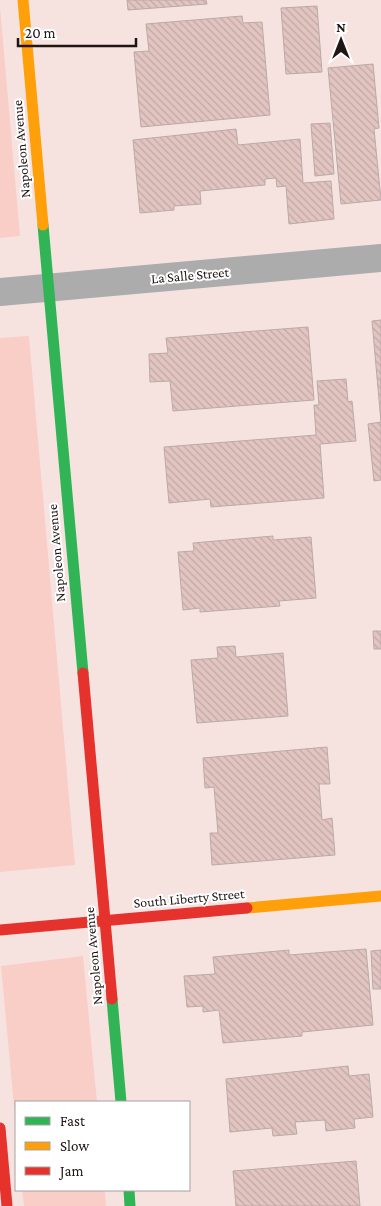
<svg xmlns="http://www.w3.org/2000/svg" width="381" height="1206" font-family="'Crimson Pro',serif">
	<defs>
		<pattern id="building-back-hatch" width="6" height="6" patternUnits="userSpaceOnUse" patternTransform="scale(1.25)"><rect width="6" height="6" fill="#e2c5c1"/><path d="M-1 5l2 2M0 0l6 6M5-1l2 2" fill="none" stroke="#c2a8a5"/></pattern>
	</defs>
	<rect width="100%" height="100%" fill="#f6e3e0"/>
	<g fill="#f9cec7">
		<polygon points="0,7 20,236 0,238"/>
		<polygon points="29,336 75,865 0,872 0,338"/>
		<polygon points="83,956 97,1102 16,1102 16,1128 1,966"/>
		<polygon points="22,1190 105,1190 106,1206 24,1206"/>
	</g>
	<g fill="url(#building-back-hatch)" stroke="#b9aba8">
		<polygon points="127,0 206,0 207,4 128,10"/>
		<polygon points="317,6 322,72 286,74 281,8"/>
		<polygon points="242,16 243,23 262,22 270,115 141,127 134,52 149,51 146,24"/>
		<polygon points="373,64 379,128 374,129 381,200 341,204 328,68"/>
		<polygon points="330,123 334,174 315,176 311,124"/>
		<polygon points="236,129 238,145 300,139 303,183 331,181 334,219 289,224 286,186 277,187 276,178 265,179 265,185 200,191 201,204 174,206 174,210 140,213 133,140"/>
		<polygon points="381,320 381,480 374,481 368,424 381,422 372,321"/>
		<polygon points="308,327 314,400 173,411 170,381 150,382 149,354 168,353 166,338"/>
		<polygon points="346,379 348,402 352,401 356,441 320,444 324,498 211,507 210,499 169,503 164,447 316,435 314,405 319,405 317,381"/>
		<polygon points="273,536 273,540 311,537 316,598 279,601 280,606 200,612 200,608 183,610 178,552 194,551 193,543"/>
		<polygon points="373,631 381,631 381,649 374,649"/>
		<polygon points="235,646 236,657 283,653 288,716 197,723 191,660 218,658 217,647"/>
		<polygon points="327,747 330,784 319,784 322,820 332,818 335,855 212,865 210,833 218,833 214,787 205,788 203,758"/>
		<polygon points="366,949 373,1025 302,1032 302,1036 223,1043 219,1010 203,1012 203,1006 187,1007 184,976 215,974 213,957 289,950 289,955"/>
		<polygon points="381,950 381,989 373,989 371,951"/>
		<polygon points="348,1066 349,1076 369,1074 373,1117 354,1119 355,1128 326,1131 325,1120 295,1122 297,1134 273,1136 272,1128 230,1132 226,1079"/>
		<polygon points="356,1161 360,1206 236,1206 233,1171"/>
	</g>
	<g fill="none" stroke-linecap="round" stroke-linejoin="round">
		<polyline stroke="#abacab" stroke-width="28" points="0,292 381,258"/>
		<g stroke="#30b455" stroke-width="11">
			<polyline points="43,225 83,673"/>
			<polyline points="112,999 121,1102"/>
			<polyline points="129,1190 130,1206"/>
		</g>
		<g stroke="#ff9f0a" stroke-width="11">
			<polyline points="23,0 43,225"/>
			<polyline points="247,908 381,896"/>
		</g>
		<g stroke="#e5322d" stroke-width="11">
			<polyline points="83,673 112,999"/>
			<polyline points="0,930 247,908"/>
			<polyline points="0,1128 7,1206"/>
		</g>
	</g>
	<g text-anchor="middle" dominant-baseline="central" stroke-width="4" stroke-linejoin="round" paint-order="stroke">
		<g font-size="14" fill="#201513" stroke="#fff">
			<text transform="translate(21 149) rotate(-95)">Napoleon Avenue</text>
			<text transform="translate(190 275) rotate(-5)">La Salle Street</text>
			<text transform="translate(56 553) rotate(-95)">Napoleon Avenue</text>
			<text transform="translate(189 898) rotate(-5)">South Liberty Street</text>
			<text transform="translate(93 956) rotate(-95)">Napoleon Avenue</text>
		</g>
	</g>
	<rect x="15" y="1101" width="175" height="90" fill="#ffffff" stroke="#a6a1a1"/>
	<rect x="25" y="1117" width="25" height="8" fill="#30b455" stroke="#a6a1a1"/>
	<text x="60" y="1126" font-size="15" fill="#201513">Fast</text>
	<rect x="25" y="1142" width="25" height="8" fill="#ff9f0a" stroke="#a6a1a1"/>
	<text x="60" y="1151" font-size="15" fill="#201513">Slow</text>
	<rect x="25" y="1167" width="25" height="8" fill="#e5322d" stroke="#a6a1a1"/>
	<text x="60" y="1176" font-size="15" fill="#201513">Jam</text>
	<g transform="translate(341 40)" stroke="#ffffff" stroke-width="4" paint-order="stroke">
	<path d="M0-4L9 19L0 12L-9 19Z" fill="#201513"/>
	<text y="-8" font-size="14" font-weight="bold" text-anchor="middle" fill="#201513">N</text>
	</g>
	<path d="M18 38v8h118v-8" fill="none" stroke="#201513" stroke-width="2.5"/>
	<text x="25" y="38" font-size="15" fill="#201513" stroke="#ffffff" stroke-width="4" paint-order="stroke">20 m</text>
</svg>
